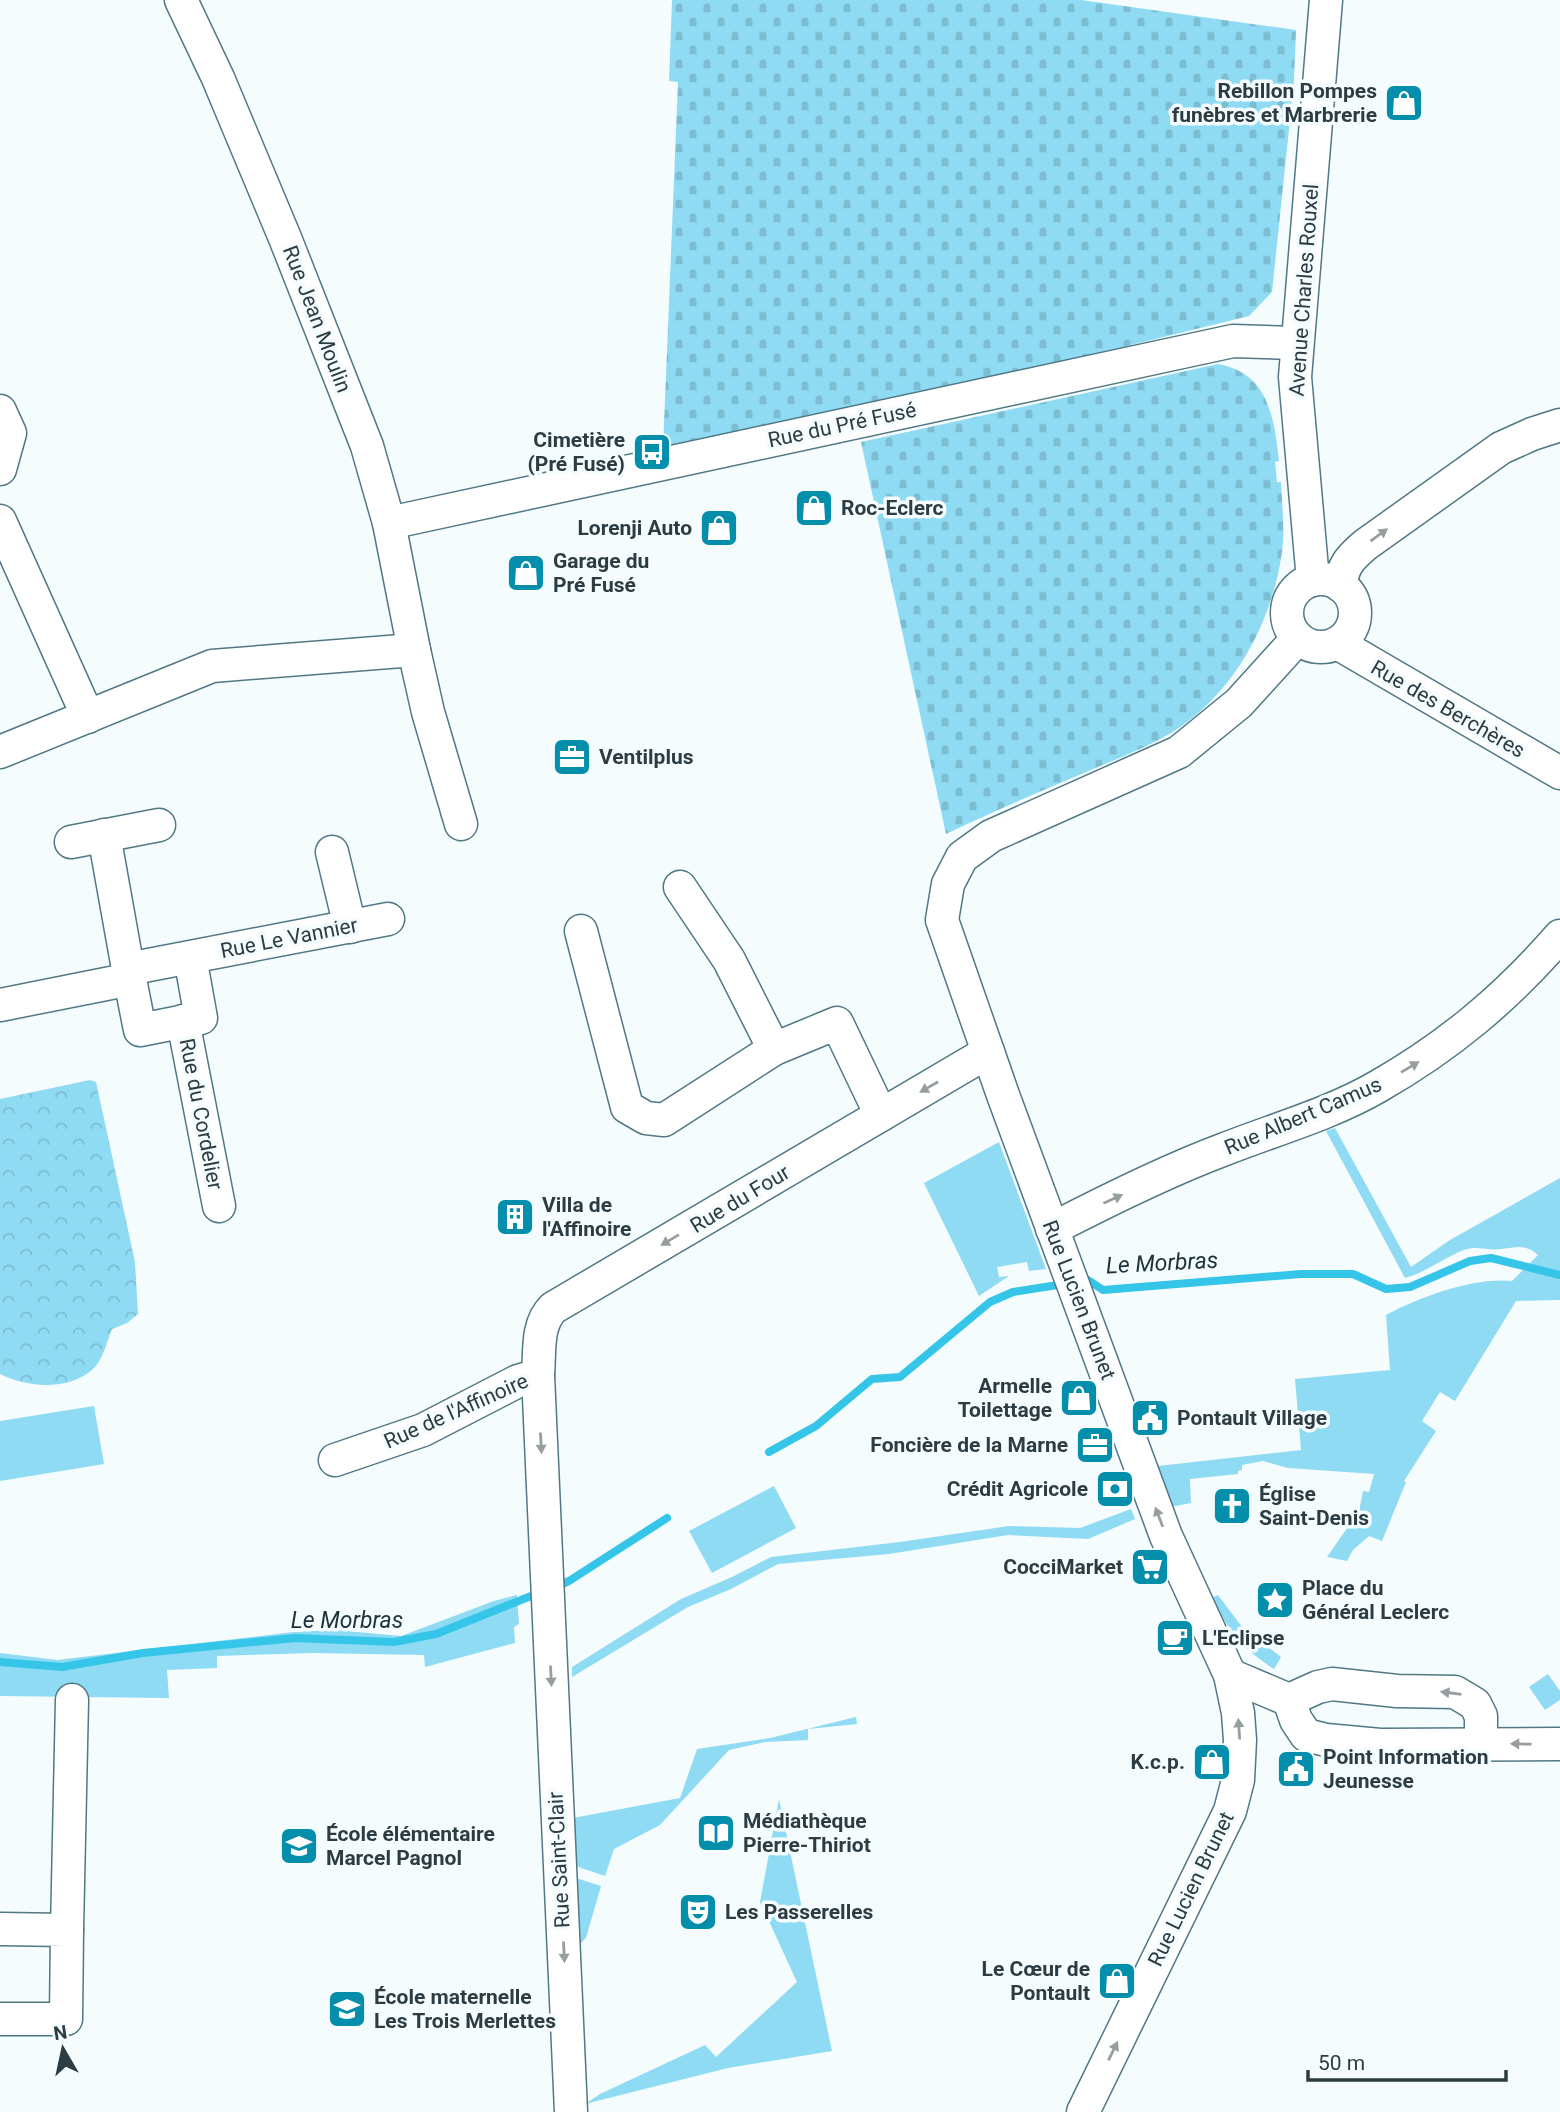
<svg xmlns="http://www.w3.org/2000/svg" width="1560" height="2112" font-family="Roboto,sans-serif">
	<defs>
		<pattern id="forest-crowns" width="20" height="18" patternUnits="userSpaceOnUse" patternTransform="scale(1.75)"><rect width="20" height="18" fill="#8fdbf3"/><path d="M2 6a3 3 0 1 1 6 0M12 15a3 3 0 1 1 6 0" fill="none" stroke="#7cbdd2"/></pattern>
		<pattern id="cemetery-stones" width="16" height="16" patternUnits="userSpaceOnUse" patternTransform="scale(1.75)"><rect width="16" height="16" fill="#8fdbf3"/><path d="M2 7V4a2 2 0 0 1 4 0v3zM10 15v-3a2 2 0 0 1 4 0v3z" fill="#7cbdd2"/></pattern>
	</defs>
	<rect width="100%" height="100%" fill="#f4fcfe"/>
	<g fill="#8fdbf3">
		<path d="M1335 1128 1411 1267 1450 1240 1560 1178V1300L1516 1301 1455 1401 1440 1392 1422 1421 1436 1431 1404 1481 1406 1482 1382 1541 1369 1536 1353 1550 1347 1561 1327 1557 1359 1511 1363 1491 1369 1492 1374 1474 1288 1468 1263 1461 1242 1465V1470L1238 1471V1474L1190 1479 1191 1503 1170 1507 1156 1469 1158 1466 1301 1450 1295 1379 1390 1370 1386 1315C1419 1297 1474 1277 1512 1281L1538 1255C1526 1244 1517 1247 1502 1249 1489 1251 1477 1245 1464 1250 1443 1258 1427 1272 1405 1278L1326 1131Z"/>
		<polygon points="999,1142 1046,1269 1029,1271 1027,1262 997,1267 999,1277 1009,1276 979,1296 924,1183"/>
		<polygon points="94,1406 104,1464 0,1481 0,1421"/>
		<polygon points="774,1486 796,1528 712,1573 689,1531"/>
		<polygon points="1131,1509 1135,1519 1088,1539 1008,1535 889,1554 778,1564 731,1589 688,1607 572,1677 572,1667 681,1599 732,1577 771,1557 900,1542 1009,1526 1080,1528"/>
		<polygon points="517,1595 519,1624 514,1627 515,1643 425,1667 424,1655 313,1653 217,1656 217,1668 167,1670 169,1698 0,1696 0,1653 57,1660 293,1632 336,1630 401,1636 494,1601"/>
		<path d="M1218 1595 1242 1627 1281 1657 1274 1669C1245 1651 1227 1628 1211 1598Z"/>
		<polygon points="1548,1674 1560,1691 1560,1700 1545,1710 1529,1687"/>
		<polygon points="856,1717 857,1724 808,1729 808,1740 765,1742 729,1750 660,1825 614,1849 605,1876 581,1868 576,1865 573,1818 680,1798 697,1749 770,1738"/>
		<polygon points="779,1799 832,2051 728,2068 585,2104 600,2094 705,2045 716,2057 797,1982 760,1902"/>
		<polygon points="576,1878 601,1886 586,1938 580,1944"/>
	</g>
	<path fill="url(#forest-crowns)" d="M90 1080 96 1082 135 1262 138 1314 127 1323 112 1329C107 1341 103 1360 93 1369 69 1391 28 1388 0 1374V1099Z"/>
	<g fill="url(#cemetery-stones)">
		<polygon points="672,0 1081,0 1296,30 1294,81 1272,292 1249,316 1066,361 663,449 678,82 669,81"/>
		<path d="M1218 364C1269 373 1274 418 1279 461L1275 462 1277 482H1281C1282 505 1285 529 1282 552 1272 623 1234 694 1171 733 1142 750 1109 762 1079 775 1034 794 990 813 946 834L861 442Z"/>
	</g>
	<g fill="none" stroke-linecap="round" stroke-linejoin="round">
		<g stroke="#34c5e9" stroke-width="8">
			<polyline points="1081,1282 1088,1280 1103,1290 1301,1274 1353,1274 1386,1289 1410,1287 1470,1261 1491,1258 1560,1275"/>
			<polyline points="769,1452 816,1426 872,1379 900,1377 990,1302 1013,1292 1064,1284"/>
			<polyline points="553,1588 569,1581 667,1518"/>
			<polyline points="0,1662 62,1667 143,1653 295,1638 394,1642 436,1634 541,1592"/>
		</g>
		<g stroke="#517884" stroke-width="35">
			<g id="minor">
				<polyline points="181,0 218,78 285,238 367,446 389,523 414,650 428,712 461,824"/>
				<polyline points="0,411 10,433 0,469"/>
				<polyline points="0,521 88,717"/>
				<polyline points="389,523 1233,341 1296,343"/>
				<circle cx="1321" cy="613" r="34"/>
				<polyline points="1313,580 1295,377 1326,0"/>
				<path d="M1341 586C1342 566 1350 558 1365 545L1501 448 1532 434 1560 425"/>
				<polyline points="1337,643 1560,773"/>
				<polyline points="0,752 212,666 414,650"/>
				<polyline points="104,835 128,969"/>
				<polyline points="71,842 159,825"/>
				<polyline points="332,852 350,927"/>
				<polyline points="680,887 729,960 774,1049"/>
				<polyline points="581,931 627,1107 646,1118 664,1120 774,1049 837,1023 881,1115"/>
				<polyline points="190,957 201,1018 140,1030 128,969 388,919"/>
				<polyline points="0,1005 131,979"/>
				<polyline points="183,1021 219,1206"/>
				<path d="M1052 1229C1108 1200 1166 1171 1225 1149 1276 1129 1330 1114 1377 1087 1449 1046 1506 998 1560 936"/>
				<polyline points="335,1460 423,1430 518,1381 538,1375"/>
				<polyline points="1230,1675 1289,1700"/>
				<polyline points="1289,1700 1296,1720 1306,1735 1326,1740 1380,1745 1560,1744"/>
				<polyline points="1289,1700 1318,1687 1332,1684 1397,1691 1455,1692 1475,1704 1481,1716 1481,1743"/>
				<polyline points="0,1929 67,1930 66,2019 0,2019"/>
				<polyline points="67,1930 72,1700"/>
				<path d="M571 2112 538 1375C540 1352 536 1325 553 1308L988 1052"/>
				<polyline points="1083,2112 1230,1811 1238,1780 1240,1740 1238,1713 1230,1675 1166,1536 1003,1095 942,920 948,884 962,857 991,836 1179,752 1239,703 1298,638"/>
			</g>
		</g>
		<use href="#minor" stroke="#fff" stroke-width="32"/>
	</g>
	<defs><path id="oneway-solid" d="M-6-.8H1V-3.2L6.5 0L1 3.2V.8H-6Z" transform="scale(1.75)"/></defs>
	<g fill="#969ea0">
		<use href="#oneway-solid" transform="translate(1379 535) rotate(-36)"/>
		<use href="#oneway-solid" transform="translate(1410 1067) rotate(-31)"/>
		<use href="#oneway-solid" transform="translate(929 1087) rotate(150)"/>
		<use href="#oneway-solid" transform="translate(1113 1199) rotate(-24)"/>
		<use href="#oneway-solid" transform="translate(670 1240) rotate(149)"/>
		<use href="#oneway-solid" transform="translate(541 1443) rotate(87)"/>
		<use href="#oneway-solid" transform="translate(1159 1517) rotate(-111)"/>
		<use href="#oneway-solid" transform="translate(551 1676) rotate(87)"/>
		<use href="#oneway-solid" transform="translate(1451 1693) rotate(-172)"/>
		<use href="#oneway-solid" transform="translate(1239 1729) rotate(-94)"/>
		<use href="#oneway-solid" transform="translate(1521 1744) rotate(-179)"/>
		<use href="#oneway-solid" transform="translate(564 1952) rotate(87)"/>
		<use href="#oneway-solid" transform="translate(1113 2051) rotate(-64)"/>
	</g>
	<defs>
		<g id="shop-square" transform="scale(2.0125)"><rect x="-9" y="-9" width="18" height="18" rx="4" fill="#038eab" stroke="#f4fcfe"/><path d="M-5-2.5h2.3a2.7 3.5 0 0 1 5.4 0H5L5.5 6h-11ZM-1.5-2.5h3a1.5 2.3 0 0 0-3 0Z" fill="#fff"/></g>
		<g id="bus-square" transform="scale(2.0125)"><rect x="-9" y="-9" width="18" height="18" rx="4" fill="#038eab" stroke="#f4fcfe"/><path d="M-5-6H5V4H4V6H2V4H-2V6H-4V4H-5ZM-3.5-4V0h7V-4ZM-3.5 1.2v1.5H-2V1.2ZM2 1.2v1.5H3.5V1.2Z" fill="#fff"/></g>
		<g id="office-square" transform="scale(2.0125)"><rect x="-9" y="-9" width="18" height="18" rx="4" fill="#038eab" stroke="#f4fcfe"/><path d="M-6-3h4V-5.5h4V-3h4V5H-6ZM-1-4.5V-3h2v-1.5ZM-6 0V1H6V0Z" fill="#fff"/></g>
		<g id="building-square" transform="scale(2.0125)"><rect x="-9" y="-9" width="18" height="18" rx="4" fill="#038eab" stroke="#f4fcfe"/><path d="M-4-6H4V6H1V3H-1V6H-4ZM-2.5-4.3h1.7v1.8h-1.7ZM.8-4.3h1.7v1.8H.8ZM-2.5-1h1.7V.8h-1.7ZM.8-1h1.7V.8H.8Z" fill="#fff"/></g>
		<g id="civic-square" transform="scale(2.0125)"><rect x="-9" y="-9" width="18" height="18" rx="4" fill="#038eab" stroke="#f4fcfe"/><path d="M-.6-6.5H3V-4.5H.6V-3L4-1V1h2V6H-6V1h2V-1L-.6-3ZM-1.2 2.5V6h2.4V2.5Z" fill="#fff"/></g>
		<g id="bank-square" transform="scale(2.0125)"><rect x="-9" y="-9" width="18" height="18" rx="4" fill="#038eab" stroke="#f4fcfe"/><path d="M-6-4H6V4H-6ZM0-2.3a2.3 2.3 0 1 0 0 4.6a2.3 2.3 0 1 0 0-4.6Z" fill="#fff"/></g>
		<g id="church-square" transform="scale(2.0125)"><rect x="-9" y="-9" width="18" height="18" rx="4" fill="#038eab" stroke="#f4fcfe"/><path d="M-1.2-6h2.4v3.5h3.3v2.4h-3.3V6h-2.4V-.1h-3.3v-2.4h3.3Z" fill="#fff"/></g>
		<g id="supermarket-square" transform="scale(2.0125)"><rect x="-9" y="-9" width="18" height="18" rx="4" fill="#038eab" stroke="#f4fcfe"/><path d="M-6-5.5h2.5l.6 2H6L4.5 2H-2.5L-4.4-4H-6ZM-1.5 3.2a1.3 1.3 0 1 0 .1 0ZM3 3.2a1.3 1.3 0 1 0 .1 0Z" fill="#fff"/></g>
		<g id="sight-square" transform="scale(2.0125)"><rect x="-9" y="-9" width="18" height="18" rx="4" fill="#038eab" stroke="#f4fcfe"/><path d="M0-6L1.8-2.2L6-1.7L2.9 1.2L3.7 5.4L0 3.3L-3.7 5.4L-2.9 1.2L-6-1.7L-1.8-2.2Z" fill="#fff"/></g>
		<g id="cafe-square" transform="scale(2.0125)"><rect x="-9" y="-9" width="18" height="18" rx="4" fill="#038eab" stroke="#f4fcfe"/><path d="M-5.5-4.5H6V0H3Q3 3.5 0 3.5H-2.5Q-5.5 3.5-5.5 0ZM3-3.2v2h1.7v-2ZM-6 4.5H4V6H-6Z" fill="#fff"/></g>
		<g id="library-square" transform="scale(2.0125)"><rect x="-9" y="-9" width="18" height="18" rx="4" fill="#038eab" stroke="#f4fcfe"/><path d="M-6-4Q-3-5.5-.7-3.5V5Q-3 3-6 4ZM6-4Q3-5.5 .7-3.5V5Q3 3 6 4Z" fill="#fff"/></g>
		<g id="school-square" transform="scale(2.0125)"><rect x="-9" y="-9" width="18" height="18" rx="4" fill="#038eab" stroke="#f4fcfe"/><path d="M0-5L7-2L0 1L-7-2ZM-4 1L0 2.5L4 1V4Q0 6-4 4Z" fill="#fff"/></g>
		<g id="theatre-square" transform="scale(2.0125)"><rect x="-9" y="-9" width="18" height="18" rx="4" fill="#038eab" stroke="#f4fcfe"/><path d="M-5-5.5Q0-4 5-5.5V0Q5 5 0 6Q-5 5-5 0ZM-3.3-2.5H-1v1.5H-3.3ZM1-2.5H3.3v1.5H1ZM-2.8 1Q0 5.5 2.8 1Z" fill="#fff"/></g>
	</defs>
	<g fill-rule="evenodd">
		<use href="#shop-square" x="1404" y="103"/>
		<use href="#bus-square" x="652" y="452"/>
		<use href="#shop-square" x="814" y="508"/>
		<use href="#shop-square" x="719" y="528"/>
		<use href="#shop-square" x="526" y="573"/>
		<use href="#office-square" x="572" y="757"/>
		<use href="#building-square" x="515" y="1217"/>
		<use href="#shop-square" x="1079" y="1398"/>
		<use href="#civic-square" x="1150" y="1418"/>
		<use href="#office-square" x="1095" y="1445"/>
		<use href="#bank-square" x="1115" y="1489"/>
		<use href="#church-square" x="1232" y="1506"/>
		<use href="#supermarket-square" x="1150" y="1567"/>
		<use href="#sight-square" x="1275" y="1600"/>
		<use href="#cafe-square" x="1175" y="1638"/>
		<use href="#shop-square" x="1212" y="1762"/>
		<use href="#civic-square" x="1296" y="1769"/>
		<use href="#library-square" x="716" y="1833"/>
		<use href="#school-square" x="299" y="1846"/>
		<use href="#theatre-square" x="698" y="1912"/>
		<use href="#shop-square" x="1117" y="1981"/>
		<use href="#school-square" x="347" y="2009"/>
	</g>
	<g text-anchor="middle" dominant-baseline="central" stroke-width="7" stroke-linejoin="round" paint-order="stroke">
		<g font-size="21" font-weight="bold" fill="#2c3c42" stroke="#f4fcfe" text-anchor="start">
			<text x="1377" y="91" text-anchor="end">Rebillon Pompes<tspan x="1377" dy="24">funèbres et Marbrerie</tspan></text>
			<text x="625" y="440" text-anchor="end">Cimetière<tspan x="625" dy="24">(Pré Fusé)</tspan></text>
			<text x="841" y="508">Roc-Eclerc</text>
			<text x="692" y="528" text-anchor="end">Lorenji Auto</text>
			<text x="553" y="561">Garage du<tspan x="553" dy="24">Pré Fusé</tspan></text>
			<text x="599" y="757">Ventilplus</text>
			<text x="542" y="1205">Villa de<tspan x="542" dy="24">l'Affinoire</tspan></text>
			<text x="1052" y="1386" text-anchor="end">Armelle<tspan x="1052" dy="24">Toilettage</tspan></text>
			<text x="1177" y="1418">Pontault Village</text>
			<text x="1068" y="1445" text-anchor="end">Foncière de la Marne</text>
			<text x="1088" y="1489" text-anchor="end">Crédit Agricole</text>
			<text x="1259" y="1494">Église<tspan x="1259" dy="24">Saint-Denis</tspan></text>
			<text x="1123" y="1567" text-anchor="end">CocciMarket</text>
			<text x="1302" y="1588">Place du<tspan x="1302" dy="24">Général Leclerc</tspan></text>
			<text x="1202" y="1638">L'Eclipse</text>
			<text x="1323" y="1757">Point Information<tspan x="1323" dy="24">Jeunesse</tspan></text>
			<text x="1185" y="1762" text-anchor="end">K.c.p.</text>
			<text x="743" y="1821">Médiathèque<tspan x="743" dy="24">Pierre-Thiriot</tspan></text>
			<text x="326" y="1834">École élémentaire<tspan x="326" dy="24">Marcel Pagnol</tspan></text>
			<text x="725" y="1912">Les Passerelles</text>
			<text x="1090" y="1969" text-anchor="end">Le Cœur de<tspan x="1090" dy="24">Pontault</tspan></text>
			<text x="374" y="1997">École maternelle<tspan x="374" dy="24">Les Trois Merlettes</tspan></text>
		</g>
		<g font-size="21" fill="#2c3c42" stroke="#f4fcfe">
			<text transform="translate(1304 290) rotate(-86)">Avenue Charles Rouxel</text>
			<text transform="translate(317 319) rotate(69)">Rue Jean Moulin</text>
			<text transform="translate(842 425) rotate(-12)">Rue du Pré Fusé</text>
			<text transform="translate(1448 709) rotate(30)">Rue des Berchères</text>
			<text transform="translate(289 938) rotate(-11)">Rue Le Vannier</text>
			<text transform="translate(201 1114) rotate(79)">Rue du Cordelier</text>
			<text transform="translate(1303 1116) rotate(-23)">Rue Albert Camus</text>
			<text transform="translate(740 1199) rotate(-31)">Rue du Four</text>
			<text transform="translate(1079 1300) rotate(69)">Rue Lucien Brunet</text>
			<text transform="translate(456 1411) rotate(-24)">Rue de l'Affinoire</text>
			<text transform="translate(559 1860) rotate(-93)">Rue Saint-Clair</text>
			<text transform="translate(1191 1889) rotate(-64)">Rue Lucien Brunet</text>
		</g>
		<g font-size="23" font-style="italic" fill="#1c333a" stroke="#f4fcfe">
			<text transform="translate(1162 1263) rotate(-3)">Le Morbras</text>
			<text x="347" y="1620">Le Morbras</text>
		</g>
	</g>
	<g transform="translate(63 2049) rotate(351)" stroke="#f4fcfe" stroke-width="5" paint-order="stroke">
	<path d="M0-5L12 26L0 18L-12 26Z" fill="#2c3c42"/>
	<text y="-10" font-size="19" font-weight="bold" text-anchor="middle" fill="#2c3c42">N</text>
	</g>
	<path d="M1308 2070v10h198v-10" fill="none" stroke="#2c3c42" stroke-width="3.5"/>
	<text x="1318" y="2070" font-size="21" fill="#2c3c42" stroke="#f4fcfe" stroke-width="5" paint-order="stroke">50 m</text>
</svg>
